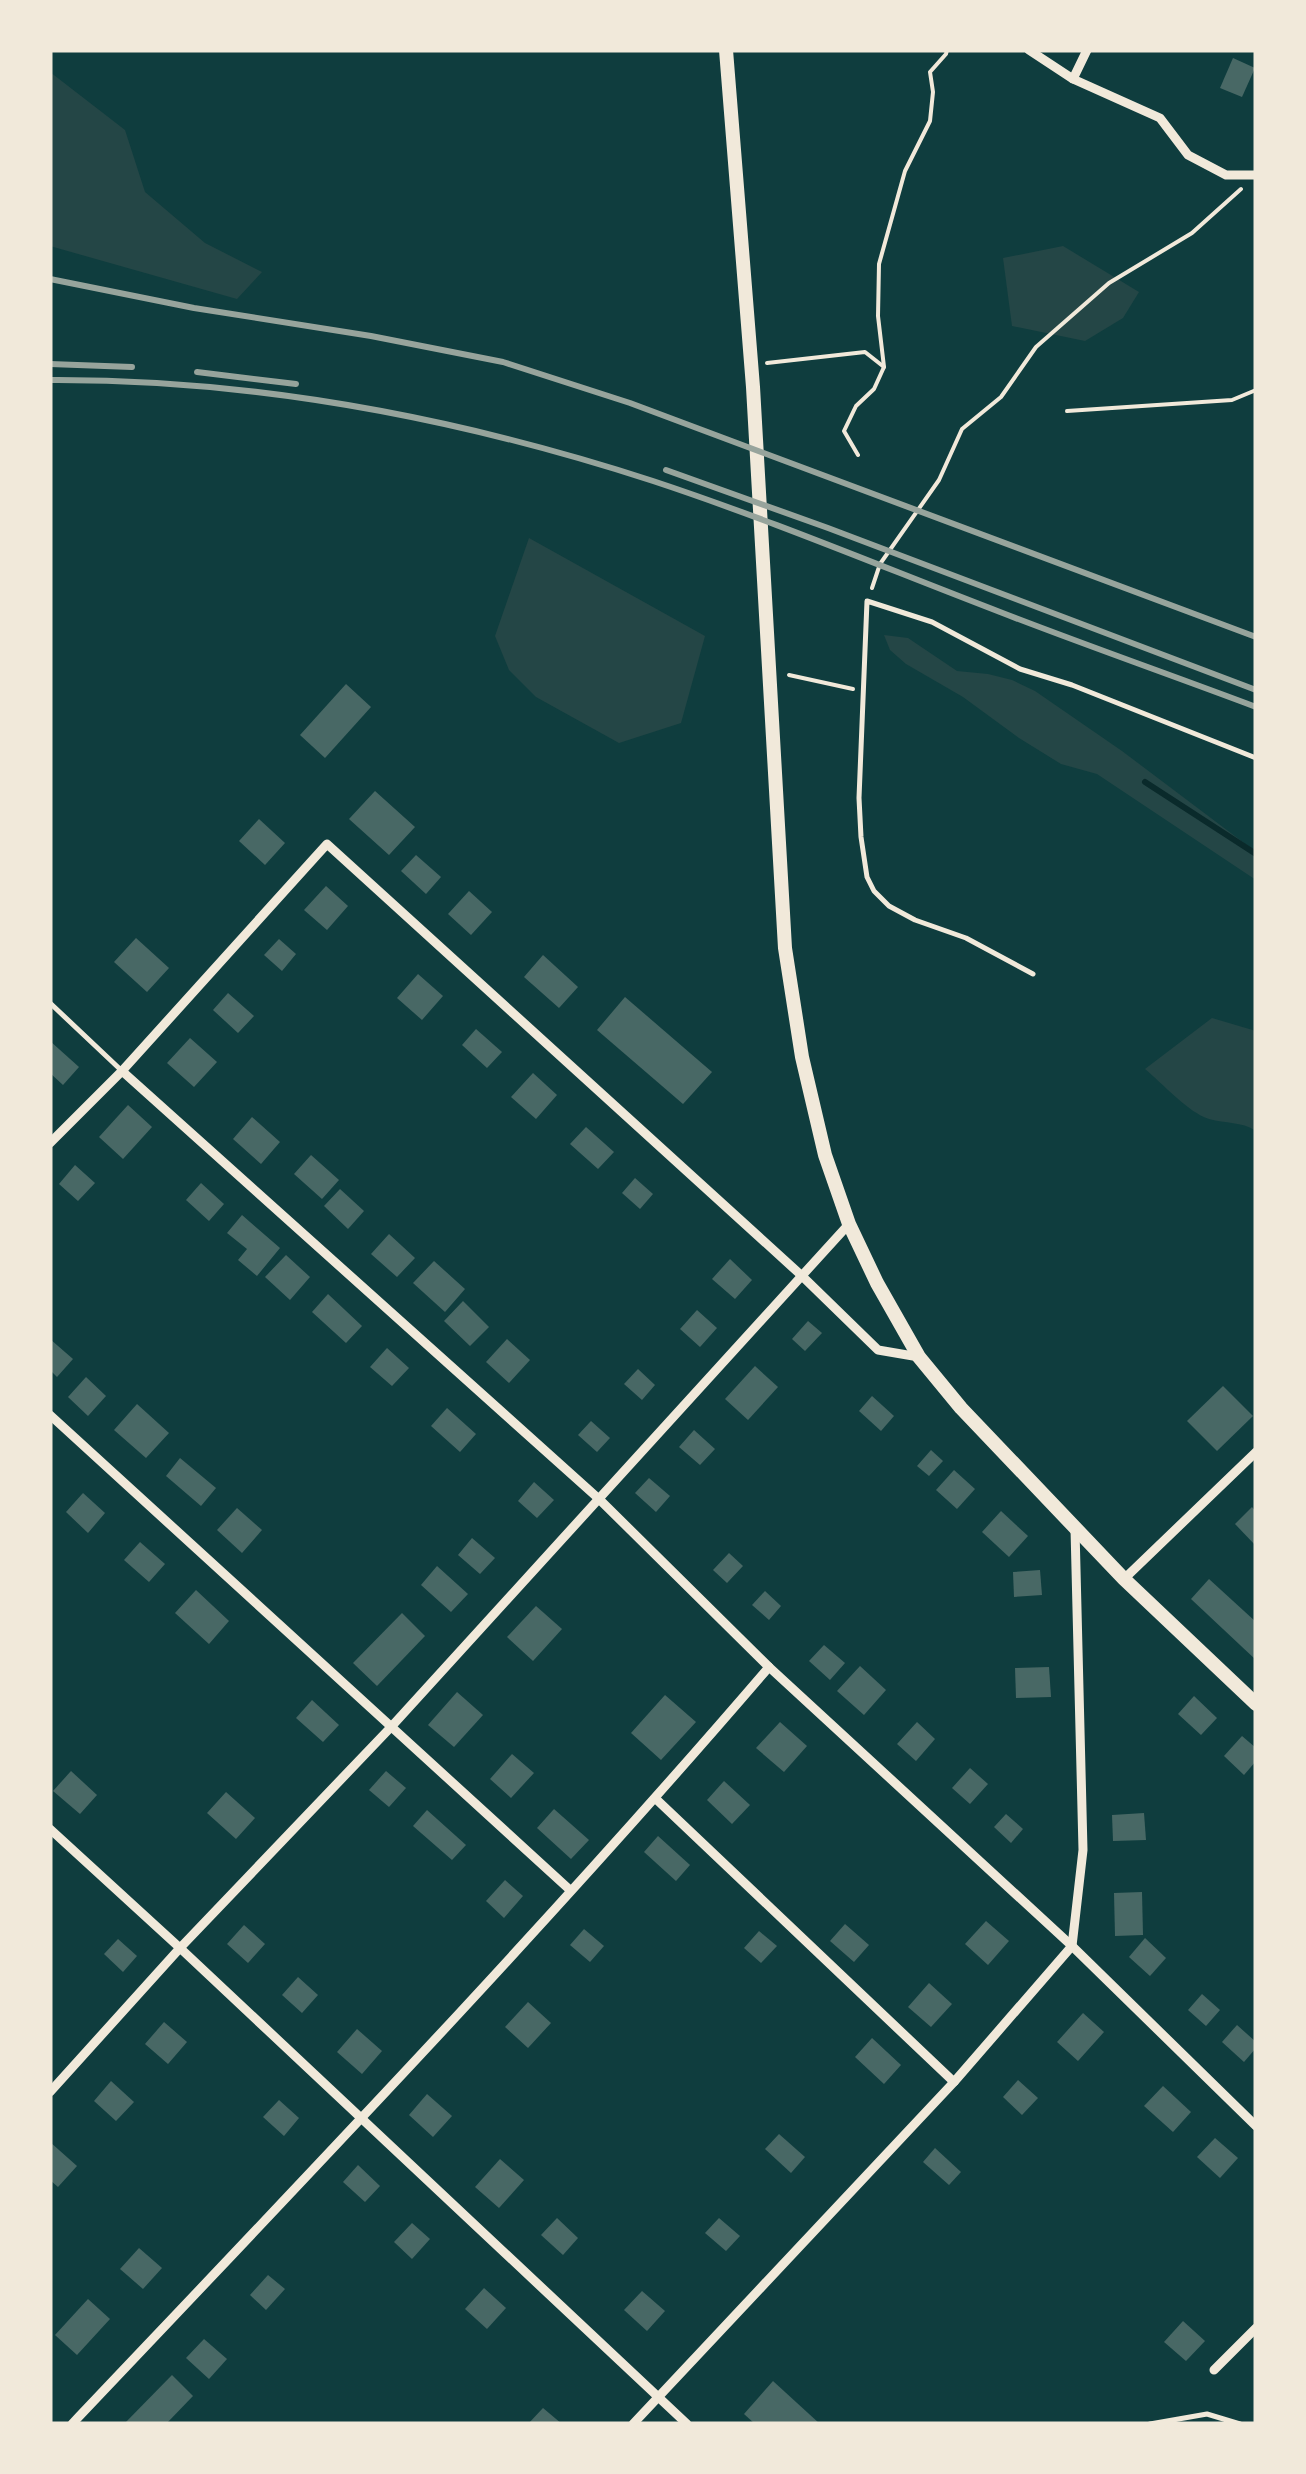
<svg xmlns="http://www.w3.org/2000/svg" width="1306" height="2474" font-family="Helvetica,sans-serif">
	<rect width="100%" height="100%" fill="#0f3d3e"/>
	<g fill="#244646">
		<polygon points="50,72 125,130 145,192 205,243 262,272 237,299 50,246"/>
		<polygon points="1063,246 1139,292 1123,318 1085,341 1012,326 1003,258"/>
		<polygon points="529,538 705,636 681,723 619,743 536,697 509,670 495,636"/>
		<polygon points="884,635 908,638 957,671 988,674 1012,680 1035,691 1122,751 1256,852 1256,880 1097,774 1061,764 1019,738 963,697 906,664 890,650"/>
		<path d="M1212 1018 1256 1031V1131C1241 1121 1226 1124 1209 1119 1189 1113 1162 1083 1145 1069Z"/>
	</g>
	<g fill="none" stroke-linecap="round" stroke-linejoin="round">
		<polyline stroke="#0a2a2b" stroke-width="6" points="1145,782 1256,854"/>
	</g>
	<g fill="#486865">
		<polygon points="1233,58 1255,68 1242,97 1220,88"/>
		<polygon points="346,684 371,707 325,758 300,735"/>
		<polygon points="375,791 415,827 389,855 349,819"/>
		<polygon points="259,819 285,843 265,865 239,841"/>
		<polygon points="416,855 441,877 426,894 401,871"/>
		<polygon points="326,886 348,906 327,930 304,910"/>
		<polygon points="469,891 492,912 471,935 448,914"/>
		<polygon points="136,938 169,968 147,992 114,962"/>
		<polygon points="279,939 296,954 282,971 264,955"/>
		<polygon points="543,955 578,987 559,1008 524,977"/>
		<polygon points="418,974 443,996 422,1020 397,998"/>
		<polygon points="228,993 254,1016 238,1033 213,1010"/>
		<polygon points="625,997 712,1072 683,1104 597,1030"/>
		<polygon points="476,1029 502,1052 487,1068 462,1045"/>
		<polygon points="190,1038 217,1062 194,1087 167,1063"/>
		<polygon points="50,1041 79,1067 63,1085 50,1073"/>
		<polygon points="533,1073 557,1095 536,1119 511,1097"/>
		<polygon points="128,1105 152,1127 123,1159 99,1137"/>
		<polygon points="252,1117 280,1142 261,1164 233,1139"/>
		<polygon points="586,1127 614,1152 598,1169 570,1144"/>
		<polygon points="311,1155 339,1180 322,1199 294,1174"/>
		<polygon points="75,1165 95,1183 78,1201 59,1184"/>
		<polygon points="635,1178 653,1194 640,1209 622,1193"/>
		<polygon points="201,1183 224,1204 209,1221 186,1200"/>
		<polygon points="340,1189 364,1211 348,1229 324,1206"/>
		<polygon points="242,1215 280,1248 257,1276 238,1260 247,1249 227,1233"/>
		<polygon points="389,1234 415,1258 397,1277 371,1254"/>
		<polygon points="286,1255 310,1277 290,1300 265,1277"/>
		<polygon points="730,1259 752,1280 735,1299 712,1279"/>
		<polygon points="434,1261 465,1289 445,1312 413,1283"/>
		<polygon points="328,1294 362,1326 346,1343 312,1312"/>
		<polygon points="463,1301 489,1327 470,1346 444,1321"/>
		<polygon points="697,1310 717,1328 700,1347 680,1329"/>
		<polygon points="808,1321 822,1333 805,1351 792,1339"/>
		<polygon points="50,1339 73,1359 57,1377 50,1370"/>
		<polygon points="507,1339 530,1360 509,1383 486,1362"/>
		<polygon points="387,1348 409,1368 392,1386 370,1367"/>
		<polygon points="755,1366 778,1387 748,1420 725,1399"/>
		<polygon points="638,1369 655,1385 642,1400 624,1384"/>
		<polygon points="86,1377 106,1396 88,1416 68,1397"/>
		<polygon points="1223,1386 1253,1416 1217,1451 1187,1421"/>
		<polygon points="872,1396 894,1416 881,1431 859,1411"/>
		<polygon points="137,1404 169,1433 146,1458 114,1430"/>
		<polygon points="447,1408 476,1434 460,1452 431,1426"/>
		<polygon points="591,1421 610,1438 597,1452 578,1435"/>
		<polygon points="694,1430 715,1449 700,1465 679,1447"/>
		<polygon points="931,1450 943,1461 929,1476 917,1466"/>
		<polygon points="180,1458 216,1488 201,1506 166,1476"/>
		<polygon points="954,1470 975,1489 957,1509 936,1490"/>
		<polygon points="649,1478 670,1496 656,1512 635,1493"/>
		<polygon points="534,1482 554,1500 537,1518 518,1501"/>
		<polygon points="83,1493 105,1513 88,1533 66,1512"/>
		<polygon points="1252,1507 1256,1512 1256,1546 1235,1524"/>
		<polygon points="237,1508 262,1530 242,1553 217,1530"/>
		<polygon points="1001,1511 1028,1536 1009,1557 982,1532"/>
		<polygon points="472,1538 495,1558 480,1574 458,1555"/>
		<polygon points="140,1542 165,1564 149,1582 124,1560"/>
		<polygon points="729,1553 743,1566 727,1583 713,1570"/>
		<polygon points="437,1566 468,1594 451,1612 421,1585"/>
		<polygon points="1040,1570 1042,1595 1014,1597 1013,1572"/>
		<polygon points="1209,1579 1256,1622 1256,1660 1191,1599"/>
		<polygon points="196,1590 229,1621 209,1644 175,1613"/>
		<polygon points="765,1591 781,1606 769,1620 752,1605"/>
		<polygon points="536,1606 562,1629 533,1661 507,1637"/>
		<polygon points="402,1613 425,1636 377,1686 353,1663"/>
		<polygon points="824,1645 845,1663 830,1680 809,1661"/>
		<polygon points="860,1666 886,1690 864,1715 837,1691"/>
		<polygon points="1049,1667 1051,1697 1016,1698 1015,1668"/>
		<polygon points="457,1692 483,1715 454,1747 428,1725"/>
		<polygon points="665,1695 696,1722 661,1760 631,1733"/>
		<polygon points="1194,1696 1217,1718 1201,1735 1178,1714"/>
		<polygon points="312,1700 339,1725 323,1742 296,1718"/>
		<polygon points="780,1722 807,1746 784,1772 756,1748"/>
		<polygon points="917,1722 935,1739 916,1761 897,1744"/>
		<polygon points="1242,1736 1256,1748 1256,1761 1244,1775 1224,1756"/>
		<polygon points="512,1754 534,1773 511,1798 490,1779"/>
		<polygon points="970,1768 988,1784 970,1804 952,1788"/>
		<polygon points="71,1771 97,1795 80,1814 53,1791"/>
		<polygon points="386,1771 406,1788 389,1807 369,1790"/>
		<polygon points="724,1781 750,1805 732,1824 707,1800"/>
		<polygon points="226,1792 255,1818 236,1839 207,1813"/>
		<polygon points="554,1809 589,1840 571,1859 537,1828"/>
		<polygon points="427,1810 466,1845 452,1860 413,1826"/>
		<polygon points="1144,1813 1146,1840 1113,1841 1112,1815"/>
		<polygon points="1006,1814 1023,1829 1011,1843 994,1827"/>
		<polygon points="658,1836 690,1865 676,1881 644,1852"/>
		<polygon points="505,1880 523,1896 504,1918 486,1901"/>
		<polygon points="1142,1892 1143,1935 1115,1936 1114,1893"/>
		<polygon points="986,1921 1009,1941 988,1965 965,1944"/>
		<polygon points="845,1924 869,1945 854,1962 830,1941"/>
		<polygon points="244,1925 265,1944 248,1963 227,1944"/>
		<polygon points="584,1929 604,1946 590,1962 570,1945"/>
		<polygon points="759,1931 777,1946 761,1963 744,1948"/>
		<polygon points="1145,1938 1166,1958 1150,1976 1129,1957"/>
		<polygon points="118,1939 137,1956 123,1972 104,1954"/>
		<polygon points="298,1977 318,1995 302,2013 282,1995"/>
		<polygon points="929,1983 952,2004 931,2027 908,2007"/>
		<polygon points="1202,1994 1220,2010 1206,2026 1188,2010"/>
		<polygon points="528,2002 551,2023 528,2048 505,2027"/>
		<polygon points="1083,2013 1104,2032 1078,2061 1057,2042"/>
		<polygon points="164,2022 187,2042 168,2064 145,2044"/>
		<polygon points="1237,2025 1256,2042 1256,2048 1244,2062 1222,2042"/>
		<polygon points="357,2029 382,2051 362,2074 337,2052"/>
		<polygon points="872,2038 901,2065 884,2084 855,2057"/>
		<polygon points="1018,2080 1038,2098 1022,2115 1003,2097"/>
		<polygon points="111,2081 134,2102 116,2121 94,2101"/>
		<polygon points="1163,2086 1191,2112 1173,2132 1144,2106"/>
		<polygon points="427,2094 452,2116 433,2137 409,2115"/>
		<polygon points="279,2100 299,2118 284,2136 263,2117"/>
		<polygon points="779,2134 805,2157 791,2173 765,2149"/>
		<polygon points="1215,2138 1238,2158 1220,2178 1197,2157"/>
		<polygon points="50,2142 77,2166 58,2187 50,2180"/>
		<polygon points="935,2148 961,2172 949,2185 923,2162"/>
		<polygon points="500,2159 524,2180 499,2208 475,2187"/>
		<polygon points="358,2165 380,2186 365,2202 343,2182"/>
		<polygon points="557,2218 578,2238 563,2255 541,2235"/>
		<polygon points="719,2218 740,2236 726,2251 705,2233"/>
		<polygon points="412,2223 430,2239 412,2259 394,2242"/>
		<polygon points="139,2248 162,2268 143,2289 120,2269"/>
		<polygon points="268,2275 285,2289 266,2310 250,2295"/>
		<polygon points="484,2288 506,2308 487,2329 465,2309"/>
		<polygon points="642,2291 665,2311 647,2331 624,2310"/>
		<polygon points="88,2299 110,2319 77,2355 55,2335"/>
		<polygon points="1183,2321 1205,2341 1186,2361 1164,2342"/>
		<polygon points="204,2339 227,2359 209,2379 186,2358"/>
		<polygon points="172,2375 193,2396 166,2424 124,2424"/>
		<polygon points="773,2381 820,2424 755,2424 744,2414"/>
		<polygon points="543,2408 562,2424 528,2424"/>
	</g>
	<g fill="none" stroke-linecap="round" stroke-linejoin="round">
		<g stroke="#f1e9da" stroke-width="4">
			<polyline points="767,363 865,352 884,367"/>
			<polyline points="1067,411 1232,400 1256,390"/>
			<polyline points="858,455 844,431 856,406 874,389 884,367 878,316 879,264 905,171 930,121 933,92 930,72 946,54 947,50"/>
			<polyline points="872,588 880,564 939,480 962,429 1001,397 1036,347 1109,283 1192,233 1241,189"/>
			<polyline points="789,675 853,689"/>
		</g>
		<g stroke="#f1e9da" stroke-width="5">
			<polyline points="1033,974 966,938 915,920 889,906 874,891 867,877 861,837 859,798 867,601 932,622 1020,669 1072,685 1256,758"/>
			<polyline points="50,1003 122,1071"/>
			<polyline points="1150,2424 1207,2414 1240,2424"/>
		</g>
		<g stroke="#f1e9da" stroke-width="9">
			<polyline points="1029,50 1073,79 1160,118 1188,155 1226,175 1256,175"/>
			<polyline points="1073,79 1087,50"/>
			<polyline points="122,1071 599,1499 769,1667 1072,1946 1256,2126"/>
			<polyline points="50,1143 122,1071 327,844 801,1275 878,1350 919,1357"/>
			<polyline points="50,1415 570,1890"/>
			<polyline points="1124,1579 1256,1452"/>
			<polyline points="656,1799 954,2082"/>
			<polyline points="50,1829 180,1948 687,2424"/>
			<polyline points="50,2092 180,1948 392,1726 849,1224"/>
			<polyline points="1214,2370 1256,2328"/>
			<path d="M72 2424C308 2175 546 1927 769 1667"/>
			<polyline points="633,2424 954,2082 1072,1946 1083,1850 1075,1529"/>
		</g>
		<polyline stroke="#f1e9da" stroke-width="14" points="726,50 753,387 785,948 802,1057 825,1155 849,1224 877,1283 919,1357 961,1408 1124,1579 1256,1704"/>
		<g stroke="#97a49c" stroke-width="6">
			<polyline points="50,279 194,308 371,336 503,362 630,403 1256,637"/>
			<polyline points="50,364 132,367"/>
			<polyline points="197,372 296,384"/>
			<path d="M50 380C254 379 459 418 653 481 771 520 885 568 1000 612 1085 645 1171 675 1256 707"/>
			<polyline points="666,470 828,528 1256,690"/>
		</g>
	</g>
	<rect width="1306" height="2474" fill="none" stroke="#f1e9da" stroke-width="105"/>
</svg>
